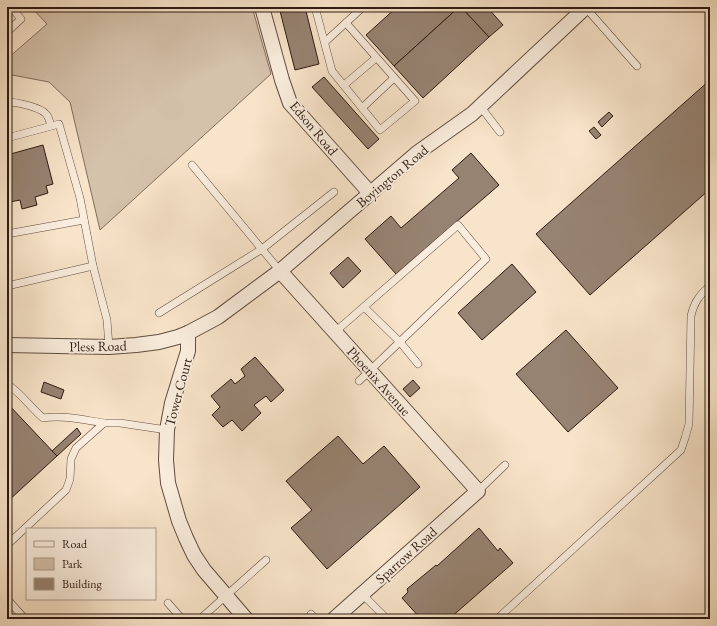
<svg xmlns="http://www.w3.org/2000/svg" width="717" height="626" font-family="'EB Garamond',serif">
	<rect width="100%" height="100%" fill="#f8e4ca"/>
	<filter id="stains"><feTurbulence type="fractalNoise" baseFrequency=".005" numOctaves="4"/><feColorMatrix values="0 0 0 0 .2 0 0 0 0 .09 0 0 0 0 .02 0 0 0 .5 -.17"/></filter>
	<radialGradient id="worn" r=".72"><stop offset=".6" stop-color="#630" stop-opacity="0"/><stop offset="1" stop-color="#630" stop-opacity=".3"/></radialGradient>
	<polygon fill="#d5c2ab" stroke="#816e5e" points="31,7 252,7 271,74 100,230 70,102 49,82 7,74 7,59 47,24"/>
	<g fill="#978372" stroke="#2d1a12">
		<polygon points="279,7 305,7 319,64 295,70"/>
		<polygon points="397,7 459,7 394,66 366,35"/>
		<polygon points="459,7 461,7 489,37 423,98 394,66"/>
		<polygon points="461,7 487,7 503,25 489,37"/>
		<polygon points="324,77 379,139 368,149 312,87"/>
		<polygon points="710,80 710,189 590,295 536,234"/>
		<polygon points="609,112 613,116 602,127 598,122"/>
		<polygon points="594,127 601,135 596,139 589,131"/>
		<polygon points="43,145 53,184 46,186 48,193 35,197 37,205 22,209 20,200 10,202 9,197 7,198 7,155"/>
		<polygon points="471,153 499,185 396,274 365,239 391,216 401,228 459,178 452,170"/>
		<polygon points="348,257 361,271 343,288 330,273"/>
		<polygon points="512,264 536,292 482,340 458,313"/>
		<polygon points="566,330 618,388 568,432 516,374"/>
		<polygon points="255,357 284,390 271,402 266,396 254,405 261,413 242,431 232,420 223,427 212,415 220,407 211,396 231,379 235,384 245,376 241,369"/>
		<polygon points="413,380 420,388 410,397 403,389"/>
		<polygon points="44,382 64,390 61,399 41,392"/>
		<polygon points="7,403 57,456 7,502"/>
		<polygon points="77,428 81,434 57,456 52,451"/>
		<polygon points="338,436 363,464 384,446 420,487 327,569 291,528 312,510 286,481"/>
		<polygon points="479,528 498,551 500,548 513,563 449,619 421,619 402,598 408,592 407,589 436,565 437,566"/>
	</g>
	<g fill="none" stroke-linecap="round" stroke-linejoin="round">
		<g stroke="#604c40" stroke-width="8">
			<g id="service">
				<polyline points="315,7 332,71 380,130 415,101 346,23"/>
				<polyline points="585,7 637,66"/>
				<polyline points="7,32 21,19 11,7"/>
				<polyline points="325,42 363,7"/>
				<polyline points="344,85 376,58"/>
				<path d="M7 102C16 102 40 107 46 114 49 117 50 123 51 126"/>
				<polyline points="480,106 500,132"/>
				<polyline points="362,108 394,78"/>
				<polyline points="7,138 59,124 80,198 93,266 107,320 109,347"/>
				<polyline points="192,165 280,271"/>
				<polyline points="7,234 84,220"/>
				<polyline points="7,286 93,266"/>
				<polyline points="364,307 400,342 418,364"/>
				<polyline points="159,313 262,249 334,192"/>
				<polyline points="335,332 458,225 486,259 359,381"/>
				<path d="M7 384C21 393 30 407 43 418 64 415 84 420 104 423"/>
				<polyline points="478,491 505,465"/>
				<polyline points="7,545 66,490 70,479 71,459 76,448 104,423 120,423 167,430"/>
				<polyline points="362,594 387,619"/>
				<polyline points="7,599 25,619"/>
				<polyline points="168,603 182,619"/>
				<polyline points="311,614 315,619"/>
				<polyline points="200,619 266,560"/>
				<path d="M497 619 681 450 685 438 689 424 691 316C694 303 699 295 710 286"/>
			</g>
		</g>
		<g stroke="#604c40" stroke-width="16">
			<g id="minor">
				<polyline points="262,7 282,80 290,103 370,193"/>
				<polyline points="280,271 478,491 334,619"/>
				<polyline points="188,333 188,351 172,403 167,430 166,460 168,483 179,521 186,538 194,555 204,570 246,619"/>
				<polyline points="7,345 109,347 136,345 159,342 178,337 188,333 218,317 280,271 417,153 472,114 586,7"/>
			</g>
		</g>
		<use href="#service" stroke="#faeddd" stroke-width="7"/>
		<use href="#minor" stroke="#faeddd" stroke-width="14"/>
	</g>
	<g text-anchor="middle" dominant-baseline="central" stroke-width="4" stroke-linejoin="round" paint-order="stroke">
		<g font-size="14" fill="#2d1a12" stroke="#faeddd">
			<text transform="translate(314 128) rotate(50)">Edson Road</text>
			<text transform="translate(392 176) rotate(-40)">Boyington Road</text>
			<text transform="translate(98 346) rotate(-1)">Pless Road</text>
			<text transform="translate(379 381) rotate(48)">Phoenix Avenue</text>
			<text transform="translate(178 392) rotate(-75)">Tower Court</text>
			<text transform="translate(406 555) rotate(-42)">Sparrow Road</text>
		</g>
	</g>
	<rect width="717" height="626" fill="none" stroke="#f8e4ca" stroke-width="24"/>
	<rect x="8" y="8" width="701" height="610" fill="none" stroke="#2d1a12" stroke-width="2"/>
	<rect x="12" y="12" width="693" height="602" fill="none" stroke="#2d1a12"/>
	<rect x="26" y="528" width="130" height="72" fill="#faeddd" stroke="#a8998c"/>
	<rect x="34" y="541" width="20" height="6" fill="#faeddd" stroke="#a8998c"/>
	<text x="62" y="548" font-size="12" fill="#2d1a12">Road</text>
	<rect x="34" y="558" width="20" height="12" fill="#d5c2ab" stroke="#a8998c"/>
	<text x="62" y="568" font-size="12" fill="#2d1a12">Park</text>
	<rect x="34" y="578" width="20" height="12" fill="#978372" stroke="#a8998c"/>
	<text x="62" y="588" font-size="12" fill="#2d1a12">Building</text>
	<rect width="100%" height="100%" filter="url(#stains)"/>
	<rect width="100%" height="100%" fill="url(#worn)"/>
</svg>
